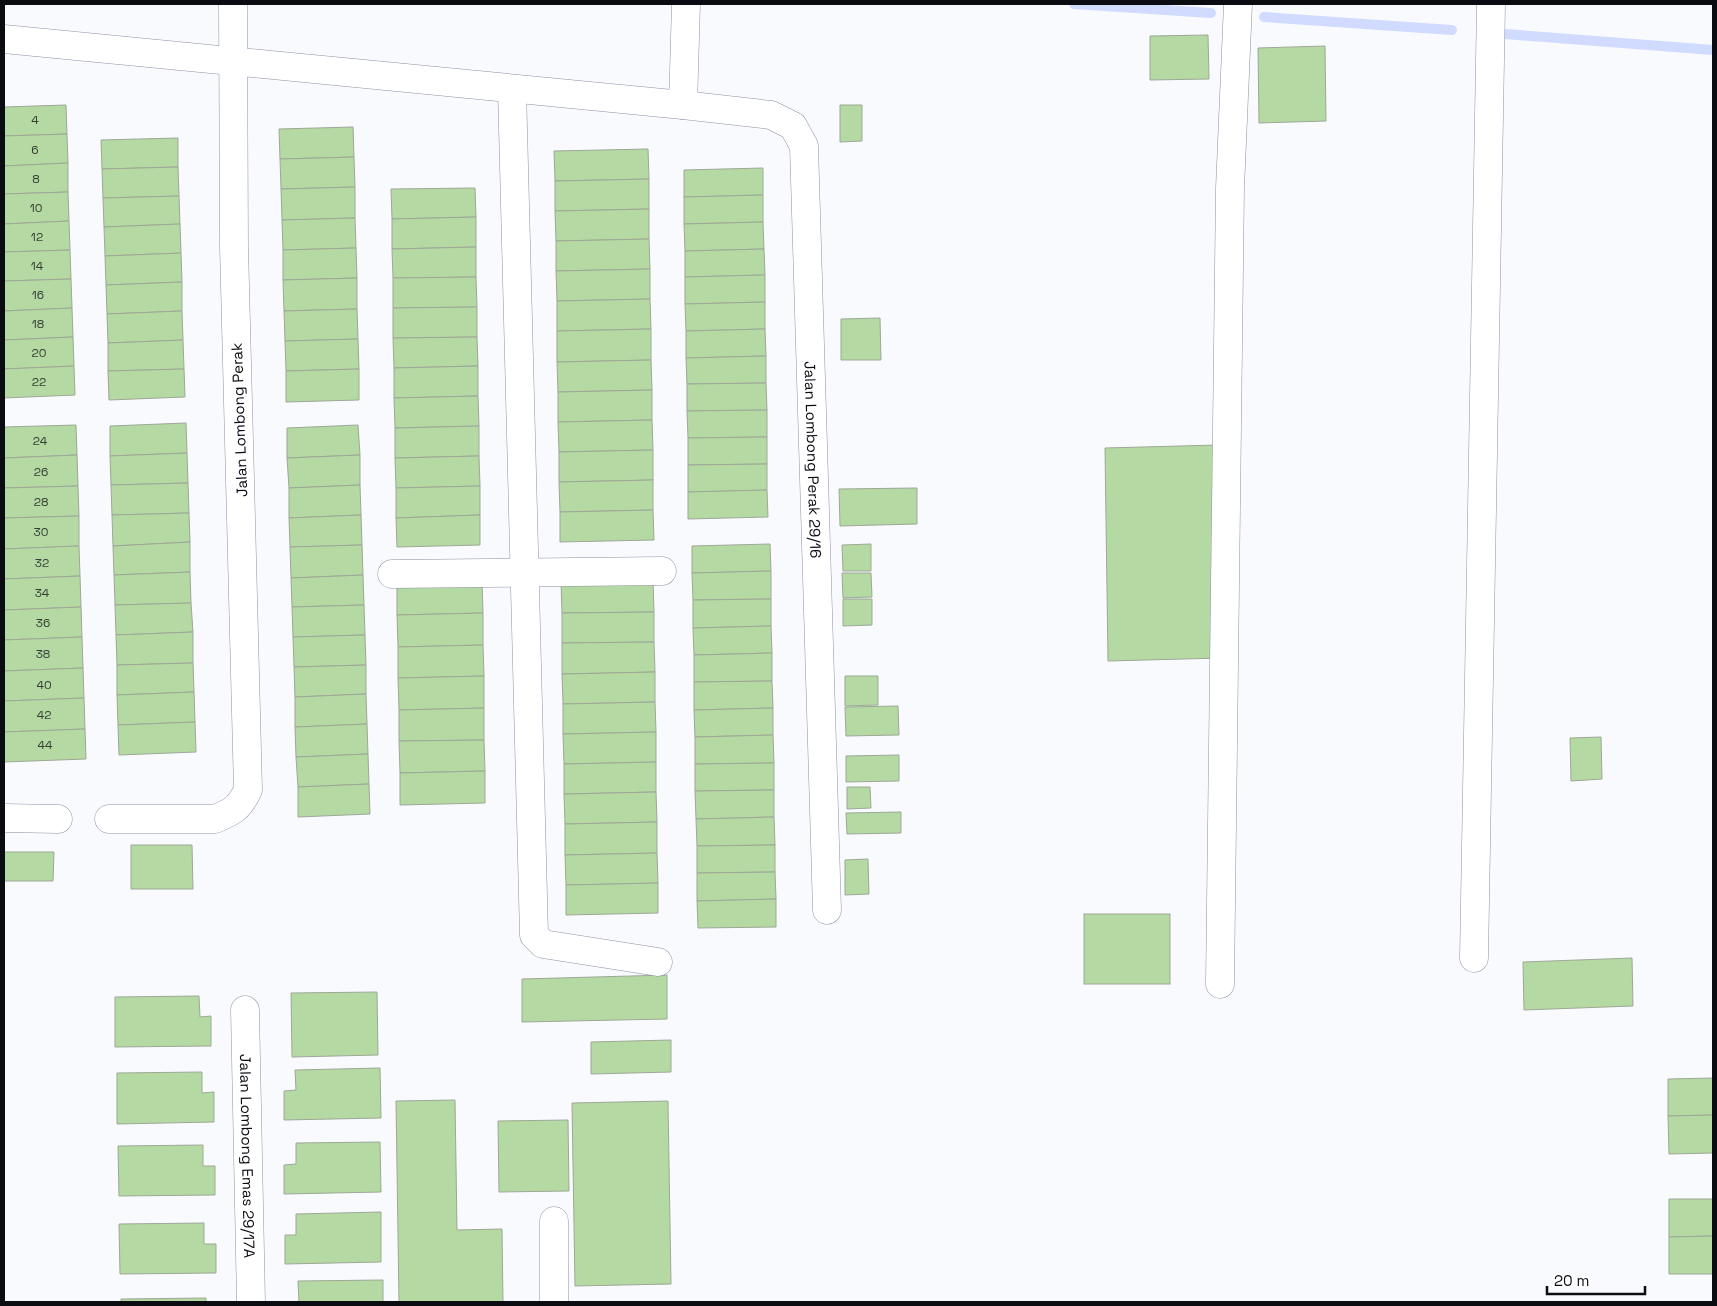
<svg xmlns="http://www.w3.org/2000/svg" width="1717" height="1306" font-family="'Space Grotesk',sans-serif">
	<rect width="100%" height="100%" fill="#f9fafe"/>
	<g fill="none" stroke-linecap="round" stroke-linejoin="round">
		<g stroke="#d1dbff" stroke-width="10">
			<polyline points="1074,4 1211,13"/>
			<polyline points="1264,17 1452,30"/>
			<polyline points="1505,34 1713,50"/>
		</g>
	</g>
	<g fill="#b5d9a2" stroke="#9da897">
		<polygon points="1208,35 1209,79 1150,80 1150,36"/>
		<polygon points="1325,46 1326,121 1259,123 1258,48"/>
		<polygon points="66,105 67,134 4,136 4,107"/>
		<polygon points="840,105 862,105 862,141 840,142"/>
		<polygon points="353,127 354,157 280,159 279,129"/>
		<polygon points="67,134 68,163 4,166 4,136"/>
		<polygon points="178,138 178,167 102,169 101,140"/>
		<polygon points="648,149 649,179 555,181 554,151"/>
		<polygon points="354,157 355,187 281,189 280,159"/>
		<polygon points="68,163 68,192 4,194 4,166"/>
		<polygon points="178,167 179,196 103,198 102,169"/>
		<polygon points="763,168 763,195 684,197 684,170"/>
		<polygon points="649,179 649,209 555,211 555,181"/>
		<polygon points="355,187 355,218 282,220 281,189"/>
		<polygon points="475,188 476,217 392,219 391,189"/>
		<polygon points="68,192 69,221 4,224 4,194"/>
		<polygon points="763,195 763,222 684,224 684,197"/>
		<polygon points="179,196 180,224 104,227 103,198"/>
		<polygon points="649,209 649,239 556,241 555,211"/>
		<polygon points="476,217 476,247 392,249 392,219"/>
		<polygon points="355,218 356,248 283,250 282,220"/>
		<polygon points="69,221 70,250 4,252 4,224"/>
		<polygon points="763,222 764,249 685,251 684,224"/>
		<polygon points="180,224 181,253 105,256 104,227"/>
		<polygon points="649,239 650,269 556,271 556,241"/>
		<polygon points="476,247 476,277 393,278 392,249"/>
		<polygon points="356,248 357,278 283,280 283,250"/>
		<polygon points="764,249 765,275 685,277 685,251"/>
		<polygon points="70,250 71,279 4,281 4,252"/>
		<polygon points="181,253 182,282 106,285 105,256"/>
		<polygon points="650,269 650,299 557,301 556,271"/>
		<polygon points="765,275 765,302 685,304 685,277"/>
		<polygon points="476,277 477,307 393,308 393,278"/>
		<polygon points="357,278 357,309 284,311 283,280"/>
		<polygon points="71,279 72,308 4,311 4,281"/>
		<polygon points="182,282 182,311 107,314 106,285"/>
		<polygon points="650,299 651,329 557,331 557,301"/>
		<polygon points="765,302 765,329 686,331 685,304"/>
		<polygon points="477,307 477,337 393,338 393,308"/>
		<polygon points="72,308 73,337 4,340 4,311"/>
		<polygon points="357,309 358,339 285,341 284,311"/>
		<polygon points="182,311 183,340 108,343 107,314"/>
		<polygon points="880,318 881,360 841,360 841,319"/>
		<polygon points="651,329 651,360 557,362 557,331"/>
		<polygon points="765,329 766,356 686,358 686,331"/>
		<polygon points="73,337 74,366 4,369 4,340"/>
		<polygon points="477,337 478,366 394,368 393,338"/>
		<polygon points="358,339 359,369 286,371 285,341"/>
		<polygon points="183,340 184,369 108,371 108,343"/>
		<polygon points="766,356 766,383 687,384 686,358"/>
		<polygon points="651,360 652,390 558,392 557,362"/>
		<polygon points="74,366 75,395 4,398 4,369"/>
		<polygon points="478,366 478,396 394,398 394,368"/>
		<polygon points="184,369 185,397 109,400 108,371"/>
		<polygon points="359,369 359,400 286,402 286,371"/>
		<polygon points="766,383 767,410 687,411 687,384"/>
		<polygon points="652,390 652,420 558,422 558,392"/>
		<polygon points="478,396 479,426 395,428 394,398"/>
		<polygon points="767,410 767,437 688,438 687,411"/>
		<polygon points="652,420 653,450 559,452 558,422"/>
		<polygon points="186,423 187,453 110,456 110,426"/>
		<polygon points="76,425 77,455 4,458 4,427"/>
		<polygon points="358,425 360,455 287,458 287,428"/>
		<polygon points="479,426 479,456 395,458 395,428"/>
		<polygon points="767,437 767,464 688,465 688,438"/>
		<polygon points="1218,445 1221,658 1108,661 1105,448"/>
		<polygon points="653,450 653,480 559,482 559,452"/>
		<polygon points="187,453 188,483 111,485 110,456"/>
		<polygon points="77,455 78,486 4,488 4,458"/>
		<polygon points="360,455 360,485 289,488 287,458"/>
		<polygon points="479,456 480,486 396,488 395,458"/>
		<polygon points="767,464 767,490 688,492 688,465"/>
		<polygon points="653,480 653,510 560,512 559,482"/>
		<polygon points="188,483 189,513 112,515 111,485"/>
		<polygon points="360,485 361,515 289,518 289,488"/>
		<polygon points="78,486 79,516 4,518 4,488"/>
		<polygon points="480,486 480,515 396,518 396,488"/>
		<polygon points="917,488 917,524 840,526 839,489"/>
		<polygon points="767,490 768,517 688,519 688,492"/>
		<polygon points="653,510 654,540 560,542 560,512"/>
		<polygon points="189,513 190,542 113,546 112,515"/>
		<polygon points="361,515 362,545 290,547 289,518"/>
		<polygon points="480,515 480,545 397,547 396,518"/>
		<polygon points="79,516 79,546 4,549 4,518"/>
		<polygon points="190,542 190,572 114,575 113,546"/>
		<polygon points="770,544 771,571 692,573 692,546"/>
		<polygon points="871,544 871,571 843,571 842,545"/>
		<polygon points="362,545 363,575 291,578 290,547"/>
		<polygon points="79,546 80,576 4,579 4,549"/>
		<polygon points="771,571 771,599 693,600 692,573"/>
		<polygon points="190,572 191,603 115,605 114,575"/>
		<polygon points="842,573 871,573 872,597 843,598"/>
		<polygon points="363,575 364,605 292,607 291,578"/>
		<polygon points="80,576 81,607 4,610 4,579"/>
		<polygon points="653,581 654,612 562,613 561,583"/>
		<polygon points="482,582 483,613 397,615 397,583"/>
		<polygon points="771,599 771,626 693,628 693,600"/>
		<polygon points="843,599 872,599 872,625 843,626"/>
		<polygon points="191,603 193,632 116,635 115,605"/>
		<polygon points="364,605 365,635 293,637 292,607"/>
		<polygon points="81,607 82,637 4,640 4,610"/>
		<polygon points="654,612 654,642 562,643 562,613"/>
		<polygon points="483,613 483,645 398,647 397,615"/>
		<polygon points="771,626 772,653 694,655 693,628"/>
		<polygon points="193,632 193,663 117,665 116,635"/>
		<polygon points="365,635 366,665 294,667 293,637"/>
		<polygon points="82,637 83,668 4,671 4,640"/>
		<polygon points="654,642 655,672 562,674 562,643"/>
		<polygon points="483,645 484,676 398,678 398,647"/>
		<polygon points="772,653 772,681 694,682 694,655"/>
		<polygon points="193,663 194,692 117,695 117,665"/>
		<polygon points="366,665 366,694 295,697 294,667"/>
		<polygon points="83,668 84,698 4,701 4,671"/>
		<polygon points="655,672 655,702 563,704 562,674"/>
		<polygon points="484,676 484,708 399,710 398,678"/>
		<polygon points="845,676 878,676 878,705 845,706"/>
		<polygon points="772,681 773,708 694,710 694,682"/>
		<polygon points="194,692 195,722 118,725 117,695"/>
		<polygon points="366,694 367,724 295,727 295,697"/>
		<polygon points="84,698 85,729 4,732 4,701"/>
		<polygon points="655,702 656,732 563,734 563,704"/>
		<polygon points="898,706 899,735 846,736 845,707"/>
		<polygon points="484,708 484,740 399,741 399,710"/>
		<polygon points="773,708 773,735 695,737 694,710"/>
		<polygon points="195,722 196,752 119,755 118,725"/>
		<polygon points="367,724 368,754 296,757 295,727"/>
		<polygon points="85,729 86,759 4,762 4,732"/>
		<polygon points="656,732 656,762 564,764 563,734"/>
		<polygon points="773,735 774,763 695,764 695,737"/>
		<polygon points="1601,737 1602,779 1571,781 1570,738"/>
		<polygon points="484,740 485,771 400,773 399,741"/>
		<polygon points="368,754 369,784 298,787 296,757"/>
		<polygon points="899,755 899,781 846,782 846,756"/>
		<polygon points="656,762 656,792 564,794 564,764"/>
		<polygon points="774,763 774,790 695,791 695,764"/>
		<polygon points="485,771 485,803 400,805 400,773"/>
		<polygon points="369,784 370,814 298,817 298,787"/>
		<polygon points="847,787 870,787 871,808 847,809"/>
		<polygon points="774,790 774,817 696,819 695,791"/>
		<polygon points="656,792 657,822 565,824 564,794"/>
		<polygon points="901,812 901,833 847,834 846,813"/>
		<polygon points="774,817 775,845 697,846 696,819"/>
		<polygon points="657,822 657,853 565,855 565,824"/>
		<polygon points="131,845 192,845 193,889 131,889"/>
		<polygon points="775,845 775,872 697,873 697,846"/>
		<polygon points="4,852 54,852 53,881 4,881"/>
		<polygon points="657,853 658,883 566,885 565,855"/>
		<polygon points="868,859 869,894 845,895 845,860"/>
		<polygon points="775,872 776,899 697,901 697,873"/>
		<polygon points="658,883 658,913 566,915 566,885"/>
		<polygon points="776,899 776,927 698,928 697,901"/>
		<rect x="1084" y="914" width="86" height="70"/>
		<polygon points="1632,958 1633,1006 1524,1010 1523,962"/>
		<polygon points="667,975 667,1019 522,1022 522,979"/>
		<polygon points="377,992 378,1055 292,1057 291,993"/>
		<polygon points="199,996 200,1017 211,1016 211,1046 115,1047 115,997"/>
		<polygon points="671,1040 671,1072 591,1074 591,1042"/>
		<polygon points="380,1068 381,1118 284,1120 284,1091 296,1090 295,1070"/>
		<polygon points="202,1072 202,1093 214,1092 214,1122 117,1124 117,1073"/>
		<polygon points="1713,1078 1713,1115 1668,1116 1668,1079"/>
		<polygon points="455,1100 457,1230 502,1229 503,1302 399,1302 396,1101"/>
		<polygon points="668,1101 671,1284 575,1286 572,1103"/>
		<polygon points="1713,1115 1713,1153 1669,1154 1668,1116"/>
		<polygon points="568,1120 569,1191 499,1192 498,1121"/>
		<polygon points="380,1142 381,1192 284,1194 284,1165 296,1164 296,1143"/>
		<polygon points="203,1145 203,1166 215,1166 215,1195 119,1196 118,1146"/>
		<polygon points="1669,1199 1713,1199 1713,1236 1669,1237"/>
		<polygon points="381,1212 381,1262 285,1264 285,1235 296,1235 296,1214"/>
		<polygon points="204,1223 204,1244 216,1244 216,1273 120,1274 119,1224"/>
		<polygon points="1713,1236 1713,1274 1669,1274 1669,1237"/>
		<polygon points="383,1280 383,1302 295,1302 299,1302 298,1281"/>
		<polygon points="206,1298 206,1302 121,1302 121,1299"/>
	</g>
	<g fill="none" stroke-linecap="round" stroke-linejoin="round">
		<g stroke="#8d92a4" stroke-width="29">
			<g id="minor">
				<path id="s1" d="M4 39 683 105 771 115 793 126 804 146 827 910"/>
				<polyline points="512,89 534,935 543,944 658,962"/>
				<polyline points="683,105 686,4"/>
				<polyline points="392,574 662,571"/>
				<polyline points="4,818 58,819"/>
				<path d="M109 819H215C234 811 239 808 248 790L234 247 233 4"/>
				<polyline points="1474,958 1491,4"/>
				<polyline points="1220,984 1230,188 1238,4"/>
				<path id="s2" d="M245 1010 251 1302"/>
				<polyline points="554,1221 554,1302"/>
			</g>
		</g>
		<use href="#minor" stroke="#fff" stroke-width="28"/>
	</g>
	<g text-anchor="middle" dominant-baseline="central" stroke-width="5" stroke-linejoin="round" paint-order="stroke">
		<g font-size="12" fill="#353f36">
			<text x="35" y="120">4</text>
			<text x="35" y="150">6</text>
			<text x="36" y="179">8</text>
			<text x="36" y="208">10</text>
			<text x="37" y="237">12</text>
			<text x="37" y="266">14</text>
			<text x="38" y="295">16</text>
			<text x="38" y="324">18</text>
			<text x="39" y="353">20</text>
			<text x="39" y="382">22</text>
			<text x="40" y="441">24</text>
			<text x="41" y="472">26</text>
			<text x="41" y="502">28</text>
			<text x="41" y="532">30</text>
			<text x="42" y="563">32</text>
			<text x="42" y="593">34</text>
			<text x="43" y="623">36</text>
			<text x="43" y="654">38</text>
			<text x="44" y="685">40</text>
			<text x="44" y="715">42</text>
			<text x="45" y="745">44</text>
		</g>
		<g font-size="15" fill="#0a0c12" stroke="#fff">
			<text transform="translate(239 420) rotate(-92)">Jalan Lombong Perak</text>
			<text stroke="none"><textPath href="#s1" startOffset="1132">Jalan Lombong Perak 29/16</textPath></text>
			<text stroke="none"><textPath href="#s2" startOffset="146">Jalan Lombong Emas 29/17A</textPath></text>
		</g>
	</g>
	<rect width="1717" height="1306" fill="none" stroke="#0a0c12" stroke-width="10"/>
	<path d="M1547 1286v8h98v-8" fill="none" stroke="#0a0c12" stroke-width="2.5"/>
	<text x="1554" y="1286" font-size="15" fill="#0a0c12" stroke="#ffffff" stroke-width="4" paint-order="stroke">20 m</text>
</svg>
